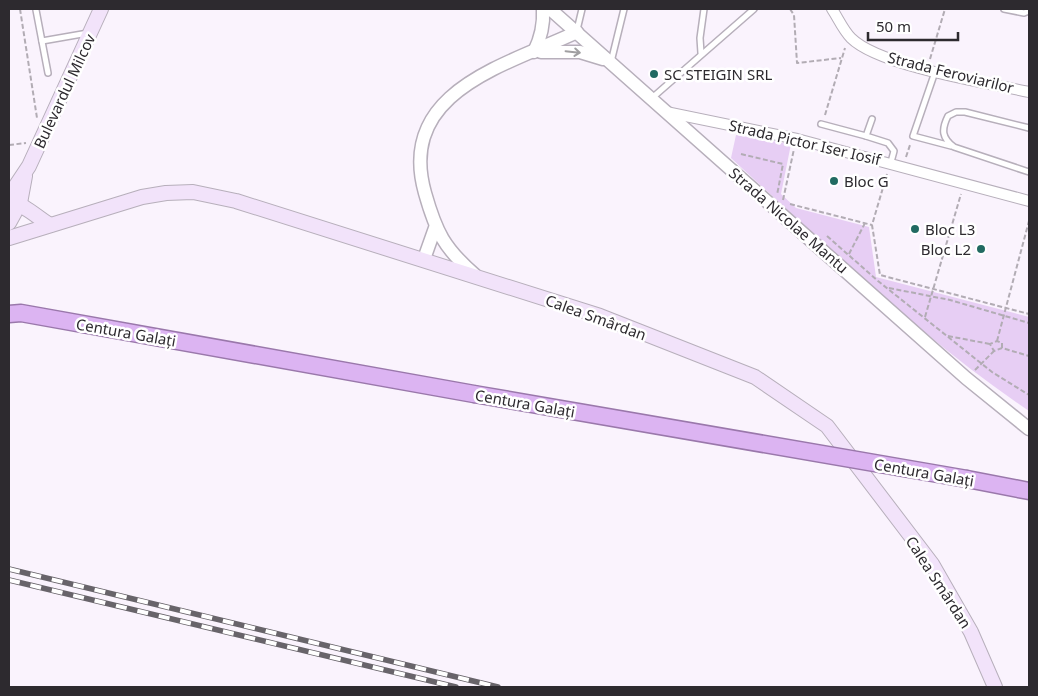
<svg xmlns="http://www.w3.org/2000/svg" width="1038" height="696" font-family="'Noto Sans',sans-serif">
	<rect width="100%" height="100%" fill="#faf3fd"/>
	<path fill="#e7cef4" d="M736 135 791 144 781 194 796 208 869 227 876 277 1029 317V411C921 338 827 246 731 158Z"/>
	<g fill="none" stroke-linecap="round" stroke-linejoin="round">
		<g stroke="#b7afbb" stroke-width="8">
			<g id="service">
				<polyline points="1004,9 1024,13 1029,11"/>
				<polyline points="36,10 48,73"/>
				<polyline points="577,30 582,9"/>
				<polyline points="42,41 88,33"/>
				<polyline points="701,53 700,38 704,9"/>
				<polyline points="611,62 624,9"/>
				<polyline points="935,72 913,136 951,146"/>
				<polyline points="652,98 754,9"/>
				<polyline points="872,119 866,136 888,143 894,151 891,162"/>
				<polyline points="821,124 866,136"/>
				<path d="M1029 128 965 112H956L948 116C941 130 942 138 954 147L1029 172"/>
			</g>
		</g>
		<g stroke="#b7afbb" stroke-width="12">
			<g id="minor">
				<path d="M832 9C838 18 843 30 851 38 879 66 987 83 1029 92"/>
				<polyline points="666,112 797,139 1029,201"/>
			</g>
		</g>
		<g stroke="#b7afbb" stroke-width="15">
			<g id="tertiary">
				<polyline points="550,9 966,378 1029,429"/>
				<path d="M534 52C541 38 544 25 543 9"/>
				<polyline points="541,52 580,52 603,59"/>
				<polyline points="424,259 435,228"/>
				<path d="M475 275C444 248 436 232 425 193 396 91 507 65 577 32"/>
			</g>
		</g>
		<g stroke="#b7afbb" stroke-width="16">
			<g id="secondary">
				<polyline points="9,196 29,166 101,9"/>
				<path d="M11 202C24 204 38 218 50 225"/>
				<polyline points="9,223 20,203 25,176"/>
				<polyline points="9,238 142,197 166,193 193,192 236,201 600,316 755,377 827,426 932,564 971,632 995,687"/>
			</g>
		</g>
		<g stroke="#9a78ab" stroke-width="19">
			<g id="trunk">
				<polyline points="9,314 21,313 474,394"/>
				<polyline points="967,479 1029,491"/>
			</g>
		</g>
		<g stroke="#b2acb4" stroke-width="2" stroke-dasharray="5 2.5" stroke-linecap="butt">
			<polyline points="20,9 37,118"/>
			<polyline points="790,9 794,15 797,63 841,58"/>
			<polyline points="930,59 945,9"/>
			<polyline points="825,115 845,48"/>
			<polyline points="9,145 26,143"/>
			<polyline points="741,154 783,164 777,195"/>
			<polyline points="906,157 910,145"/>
			<polyline points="887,174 872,225 880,275 1029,314"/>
			<polyline points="783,200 794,149"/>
			<polyline points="790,204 872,225"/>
			<polyline points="827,236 878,281 992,372 1029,395"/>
			<polyline points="849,254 865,223"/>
			<polyline points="889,288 950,300 1029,323"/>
			<polyline points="925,317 961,194"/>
			<polyline points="948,336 990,344"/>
			<polyline points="997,341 1029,221"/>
			<polyline points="1002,348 1002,343 997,341 990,344 994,351 1002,348 1029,356"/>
			<polyline points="975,370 994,351"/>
		</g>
		<use href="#service" stroke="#fff" stroke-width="5"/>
		<use href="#minor" stroke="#fff" stroke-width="10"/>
		<use href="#tertiary" stroke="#fff" stroke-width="12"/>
		<use href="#secondary" stroke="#f2e3fa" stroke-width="14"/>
		<use href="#trunk" stroke="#dcb4f2" stroke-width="16"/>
		<g stroke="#68646a" stroke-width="5.5">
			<g id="rail">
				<polyline points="9,569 498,687"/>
				<polyline points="9,580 456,687"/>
			</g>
		</g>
		<use href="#rail" stroke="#fff" stroke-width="4" stroke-dasharray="11" stroke-linecap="butt"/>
		<g stroke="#9a78ab" stroke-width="19" stroke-linecap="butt">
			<polyline id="trunk-bridge" points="474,394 967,479"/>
		</g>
		<use href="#trunk-bridge" stroke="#dcb4f2" stroke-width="16"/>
	</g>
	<defs><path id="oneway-shaft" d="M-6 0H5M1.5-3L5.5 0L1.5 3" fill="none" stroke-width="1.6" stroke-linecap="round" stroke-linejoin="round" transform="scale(1.25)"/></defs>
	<use stroke="#a09fa1" href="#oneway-shaft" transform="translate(573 52) rotate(6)"/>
	<g fill="#216a62" stroke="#fff" stroke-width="2">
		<circle cx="654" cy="74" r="5"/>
		<circle cx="834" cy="181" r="5"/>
		<circle cx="915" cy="229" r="5"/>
		<circle cx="981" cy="249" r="5"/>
	</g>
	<g text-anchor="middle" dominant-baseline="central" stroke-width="5" stroke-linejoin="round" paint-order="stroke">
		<g font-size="15" fill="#2d2a2f" stroke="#fff">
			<text transform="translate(951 72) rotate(14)">Strada Feroviarilor</text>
			<text transform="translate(64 91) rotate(-65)">Bulevardul Milcov</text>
			<text transform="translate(805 142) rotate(13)">Strada Pictor Iser Iosif</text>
			<text transform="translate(789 220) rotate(41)">Strada Nicolae Mantu</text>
			<text transform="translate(596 317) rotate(20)">Calea Smârdan</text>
			<text transform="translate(126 332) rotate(10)">Centura Galați</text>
			<text transform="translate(525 403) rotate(10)">Centura Galați</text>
			<text transform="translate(924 472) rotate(10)">Centura Galați</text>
			<text transform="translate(939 582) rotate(57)">Calea Smârdan</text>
		</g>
		<g font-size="15" fill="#2d2a2f" stroke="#fff" text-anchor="start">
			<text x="664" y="74">SC STEIGIN SRL</text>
			<text x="844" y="181">Bloc G</text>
			<text x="925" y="229">Bloc L3</text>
			<text x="971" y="249" text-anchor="end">Bloc L2</text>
		</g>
	</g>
	<rect width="1038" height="696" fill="none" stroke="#2d2a2f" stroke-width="20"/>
	<path d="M868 32v8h90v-8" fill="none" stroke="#2d2a2f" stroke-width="2.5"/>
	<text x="876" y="32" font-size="15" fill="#2d2a2f" stroke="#ffffff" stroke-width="4" paint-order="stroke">50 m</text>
</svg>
